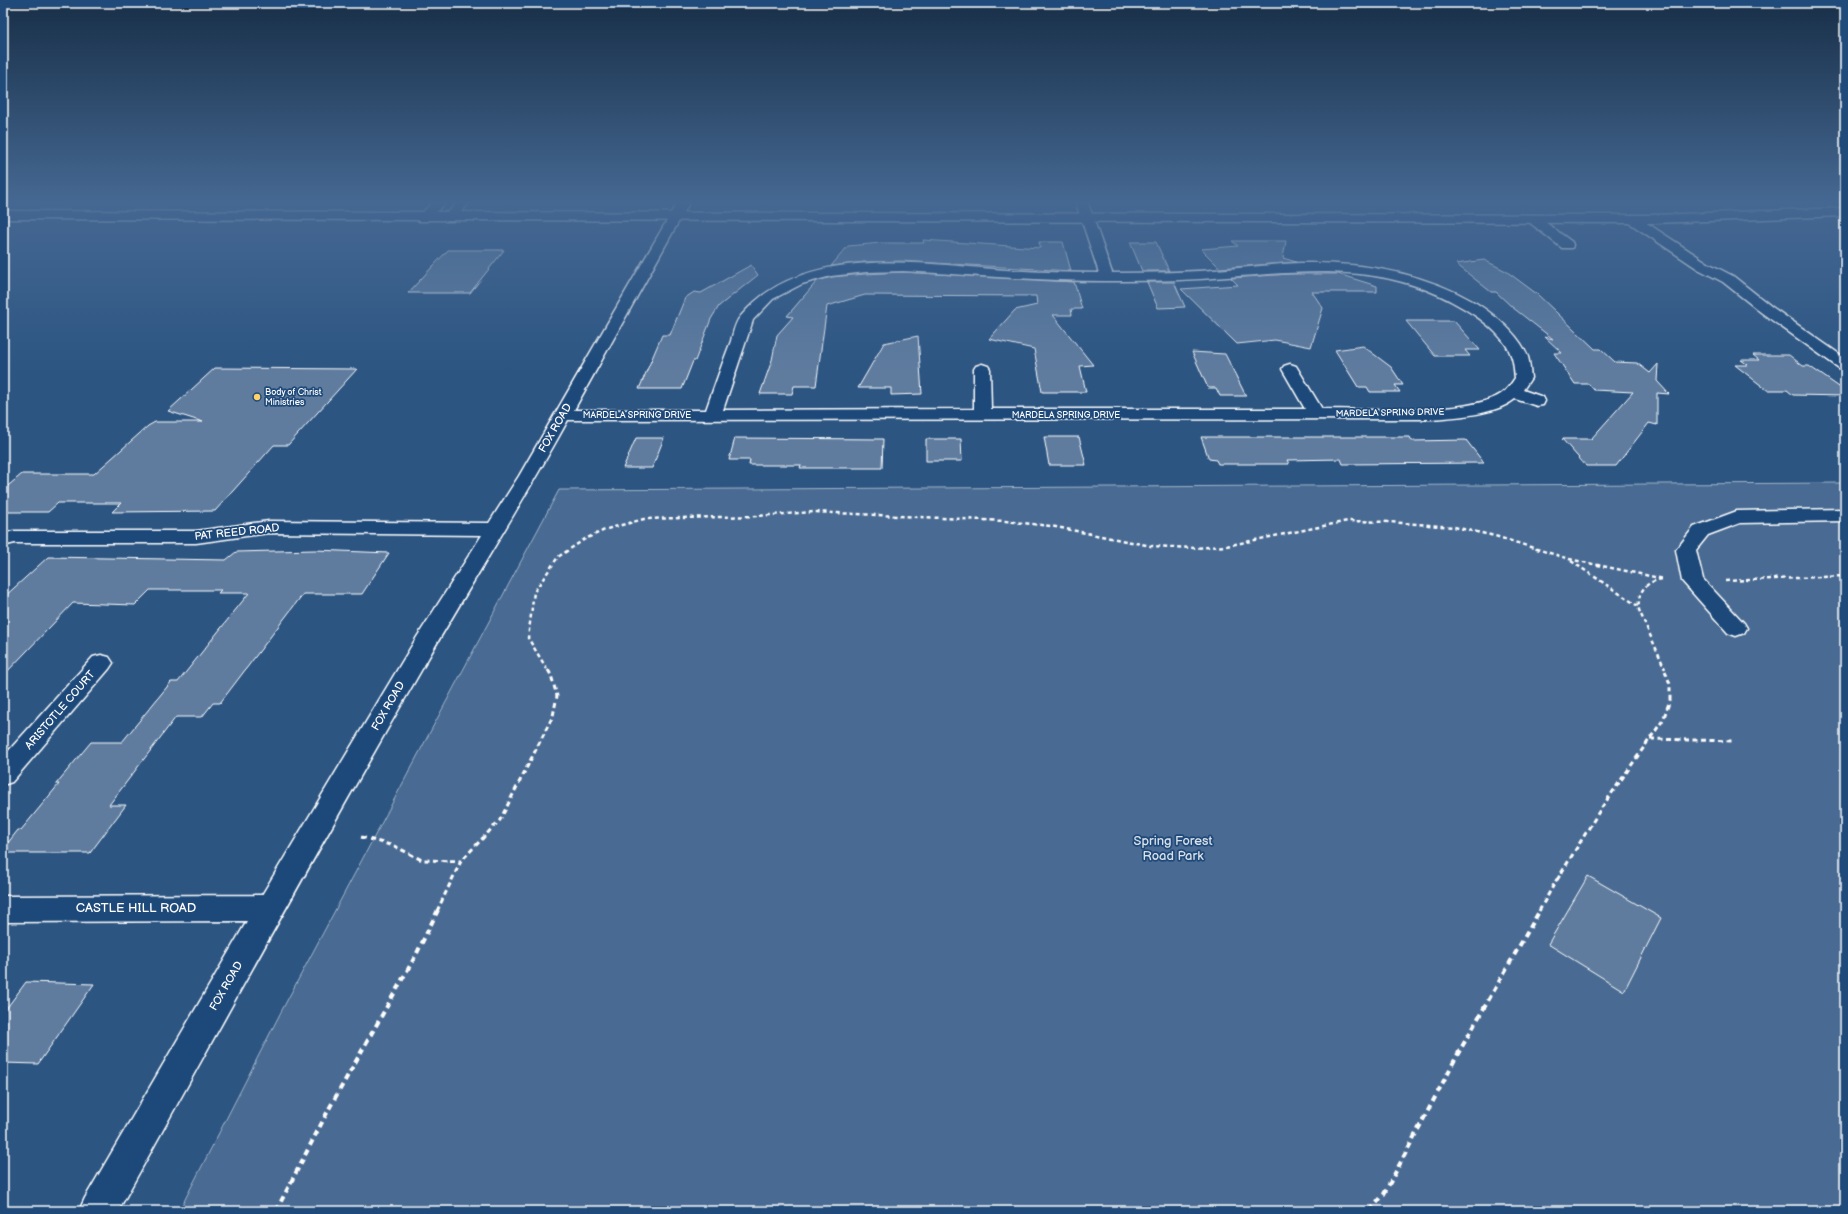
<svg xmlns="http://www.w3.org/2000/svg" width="1848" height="1214" font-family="'Balsamiq Sans',sans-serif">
	<rect width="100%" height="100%" fill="#2c5582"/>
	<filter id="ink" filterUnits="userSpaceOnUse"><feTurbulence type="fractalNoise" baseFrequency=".025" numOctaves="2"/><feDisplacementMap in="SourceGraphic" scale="8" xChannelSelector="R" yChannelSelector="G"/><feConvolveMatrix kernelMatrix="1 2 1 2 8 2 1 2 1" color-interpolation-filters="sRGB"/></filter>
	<g filter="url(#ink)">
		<polygon fill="#486b92" stroke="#a4b5c8" points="1845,483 1845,1211 179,1211 282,1010 559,490"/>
		<g fill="#5e7c9f" stroke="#fff">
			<polygon points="923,240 1040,248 1039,242 1063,242 1071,271 901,261 864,262 831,266 848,246 881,243 924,243"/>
			<polygon points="1232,241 1286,241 1283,258 1296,262 1220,268 1201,249 1238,246"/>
			<polygon points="1130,242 1156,242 1169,271 1142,271"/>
			<polygon points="448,250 504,250 470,293 408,293"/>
			<polygon points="1484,260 1506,271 1537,294 1595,349 1601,349 1615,362 1637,363 1650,373 1658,364 1657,381 1669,394 1657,393 1657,425 1649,423 1616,466 1586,466 1562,439 1591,439 1633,392 1594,390 1589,384 1575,384 1554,353 1562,353 1545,337 1553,339 1512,307 1496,292 1491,292 1456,264"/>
			<polygon points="751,265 758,275 719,306 711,319 695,361 693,361 682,389 639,389 662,335 670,335 685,298 694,292 701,293"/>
			<polygon points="903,272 1074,282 1082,309 1071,309 1072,315 1053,315 1093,365 1080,366 1086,392 1042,392 1034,349 989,339 1015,310 1037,305 1036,296 865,295 827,306 816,386 794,386 792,394 760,394 772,360 777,335 793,317 787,316 817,281 831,277 866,274"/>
			<polygon points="1290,274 1338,274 1377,286 1377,292 1312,292 1323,308 1311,347 1275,340 1237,344 1181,289 1238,285 1231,278"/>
			<polygon points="1147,282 1174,282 1185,307 1158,308"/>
			<polygon points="1406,321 1454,321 1480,350 1465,350 1470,356 1435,356"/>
			<polygon points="918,336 922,394 891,395 891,388 858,388 884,343"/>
			<polygon points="1363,346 1391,367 1403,385 1395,385 1400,392 1370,392 1367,387 1358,387 1335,350"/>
			<polygon points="1192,352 1225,354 1246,396 1220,396 1216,388 1208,388"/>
			<polygon points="1753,355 1789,355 1803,366 1809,366 1845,391 1845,396 1793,395 1787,390 1767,390 1735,365 1748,365 1741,360 1759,360"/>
			<polygon points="215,368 357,369 288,445 274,445 215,511 112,512 121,503 58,503 48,512 3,512 3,490 22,474 94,474 148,426 155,422 203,422 168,411"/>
			<polygon points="1044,437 1079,437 1086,465 1049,465"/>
			<polygon points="1201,437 1410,437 1412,441 1466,440 1484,463 1343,464 1341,459 1287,460 1289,464 1218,464 1216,460 1209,459"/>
			<polygon points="636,438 664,438 652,468 623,468"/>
			<polygon points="735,438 883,439 882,468 800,468 801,465 749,465 750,460 729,460"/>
			<polygon points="926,439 961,439 962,461 926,461"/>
			<polygon points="315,550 389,553 362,594 303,594 220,703 213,703 202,717 176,717 109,805 126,805 90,853 3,853 3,849 18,830 21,830 59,784 56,784 91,742 122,742 171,682 178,682 249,593 218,593 221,590 150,590 135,605 73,603 3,676 3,598 48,557 226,560 236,552"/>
			<polygon points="1588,876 1661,918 1624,991 1548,944"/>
			<polygon points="26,982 94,984 38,1064 3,1063 3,1013"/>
		</g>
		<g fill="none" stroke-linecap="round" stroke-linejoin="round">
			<g stroke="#fff" stroke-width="3">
				<g id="minor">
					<polygon points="432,203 445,203 427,221 419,221 417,218"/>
					<polygon points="457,203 469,203 453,221 445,221 443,218"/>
					<path d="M677 203H689L574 410H706C714 387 722 364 731 341 733 333 735 322 741 316 801 243 922 264 1005 270 1036 272 1067 273 1099 273L1076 203H1088L1112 273C1151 273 1189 272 1228 269 1252 267 1276 264 1300 263 1361 262 1423 272 1476 303 1496 316 1519 334 1528 357 1530 364 1530 371 1531 378L1523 390 1543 397 1545 401 1543 405 1537 406 1515 399C1496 415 1456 417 1432 419L568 420C518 511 462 598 411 688 311 861 215 1036 118 1211H79L85 1198 247 921 3 922V896L262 895 417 637 482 535 269 533 196 543H15L3 546V534L14 531H196L269 521 489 523 519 476ZM903 271C976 275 1048 282 1121 281 1157 281 1192 280 1227 277 1314 271 1387 262 1465 309 1483 320 1506 337 1512 358 1514 364 1514 371 1515 378 1511 384 1507 390 1501 394 1466 416 1365 409 1322 409L1296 366 1290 364 1284 366 1282 369 1305 409H991L990 369 988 366 982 364 976 366 974 369V409L723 410 753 320 773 299 802 284 831 276 866 272Z"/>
					<polygon points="1533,215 1537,216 1572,242 1573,245 1572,248 1562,248 1529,222 1527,219 1529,216"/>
					<polygon points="1632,215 1636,216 1708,263 1733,276 1772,307 1845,358 1845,370 1839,368 1762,313 1723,282 1698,269 1628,222 1626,219 1628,216"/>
					<polygon points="1845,509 1845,521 1740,523 1708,535 1696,550 1703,579 1744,623 1747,628 1744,633 1736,636 1728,633 1682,581 1676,550 1694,527 1737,511"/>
					<polygon points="101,655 109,657 113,663 109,669 12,782 3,785 3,757 93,657"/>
				</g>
			</g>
			<g stroke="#fff" stroke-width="3">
				<polygon id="major" points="1845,208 1845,216 1652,223 3,219 3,211 1652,215"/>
			</g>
			<g stroke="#fff" stroke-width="2.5" stroke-dasharray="4 3" stroke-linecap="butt">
				<polyline points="1571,561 1638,606"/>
				<path d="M1662 579C1645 582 1637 592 1639 610L1665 669"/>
				<polyline points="1725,581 1845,576"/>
				<polyline points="547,669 528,638 534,592 558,557 585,539 607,529 644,519 758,516 814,512 1005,521 1051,526 1151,546 1194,548 1226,546 1348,521 1390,522 1454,527 1495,536 1569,559 1664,579"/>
			</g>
			<g stroke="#fff" stroke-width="3" stroke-dasharray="5 3.5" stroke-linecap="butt">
				<polyline points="1650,739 1735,741"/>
				<polyline points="361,837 394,846 422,860 461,861"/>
				<polyline points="1557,880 1600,810 1663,720 1670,700 1670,684 1664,668"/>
				<polyline points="437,911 461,861 500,820 553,716 557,696 551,675 547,668"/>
				<polyline points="1539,911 1557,879"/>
			</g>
			<g stroke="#fff" stroke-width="4" stroke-dasharray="6 4.5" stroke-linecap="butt">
				<polyline points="276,1211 330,1107 416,955 438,910"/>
				<polyline points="1370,1211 1384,1194 1460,1050 1540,910"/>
			</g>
			<use href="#minor" fill="#1f4a7a" fill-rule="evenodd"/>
			<use href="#major" fill="#1f4a7a" fill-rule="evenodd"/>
		</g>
	</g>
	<linearGradient id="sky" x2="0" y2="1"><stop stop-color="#182f48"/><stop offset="0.54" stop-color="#456892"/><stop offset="1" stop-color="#456892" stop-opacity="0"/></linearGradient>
	<rect width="1848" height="373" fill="url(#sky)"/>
	<circle fill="#ffd166" stroke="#1f4a7a" stroke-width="1.5" cx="257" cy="397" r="4"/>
	<g text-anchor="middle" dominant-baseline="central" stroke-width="3.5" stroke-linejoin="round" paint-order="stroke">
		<g font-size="9" fill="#fff" stroke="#1f4a7a" text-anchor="start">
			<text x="265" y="392">Body of Christ<tspan x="265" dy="10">Ministries</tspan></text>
		</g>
		<g font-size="9" fill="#fff" stroke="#1f4a7a">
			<text transform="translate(1390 413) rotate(-1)">MARDELA SPRING DRIVE</text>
			<text x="637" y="415">MARDELA SPRING DRIVE</text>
			<text x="1066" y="415">MARDELA SPRING DRIVE</text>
		</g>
		<g font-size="11" fill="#fff" stroke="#1f4a7a">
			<text transform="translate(555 428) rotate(-60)">FOX ROAD</text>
			<text transform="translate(237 532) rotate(-6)">PAT REED ROAD</text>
			<text transform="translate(388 706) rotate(-60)">FOX ROAD</text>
			<text transform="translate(60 710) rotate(-49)">ARISTOTLE COURT</text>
			<text transform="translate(226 986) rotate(-60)">FOX ROAD</text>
		</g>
		<g font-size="13" fill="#dae1e9" stroke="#1f4a7a">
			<text x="1173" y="841">Spring Forest<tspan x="1173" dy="15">Road Park</tspan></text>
		</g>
		<g font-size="13" fill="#fff" stroke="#1f4a7a">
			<text x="136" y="908">CASTLE HILL ROAD</text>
		</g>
	</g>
	<rect width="1848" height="1214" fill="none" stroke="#1f4a7a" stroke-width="16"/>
	<rect x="8" y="8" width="1832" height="1198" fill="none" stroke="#fff" stroke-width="1.5" filter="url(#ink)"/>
</svg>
